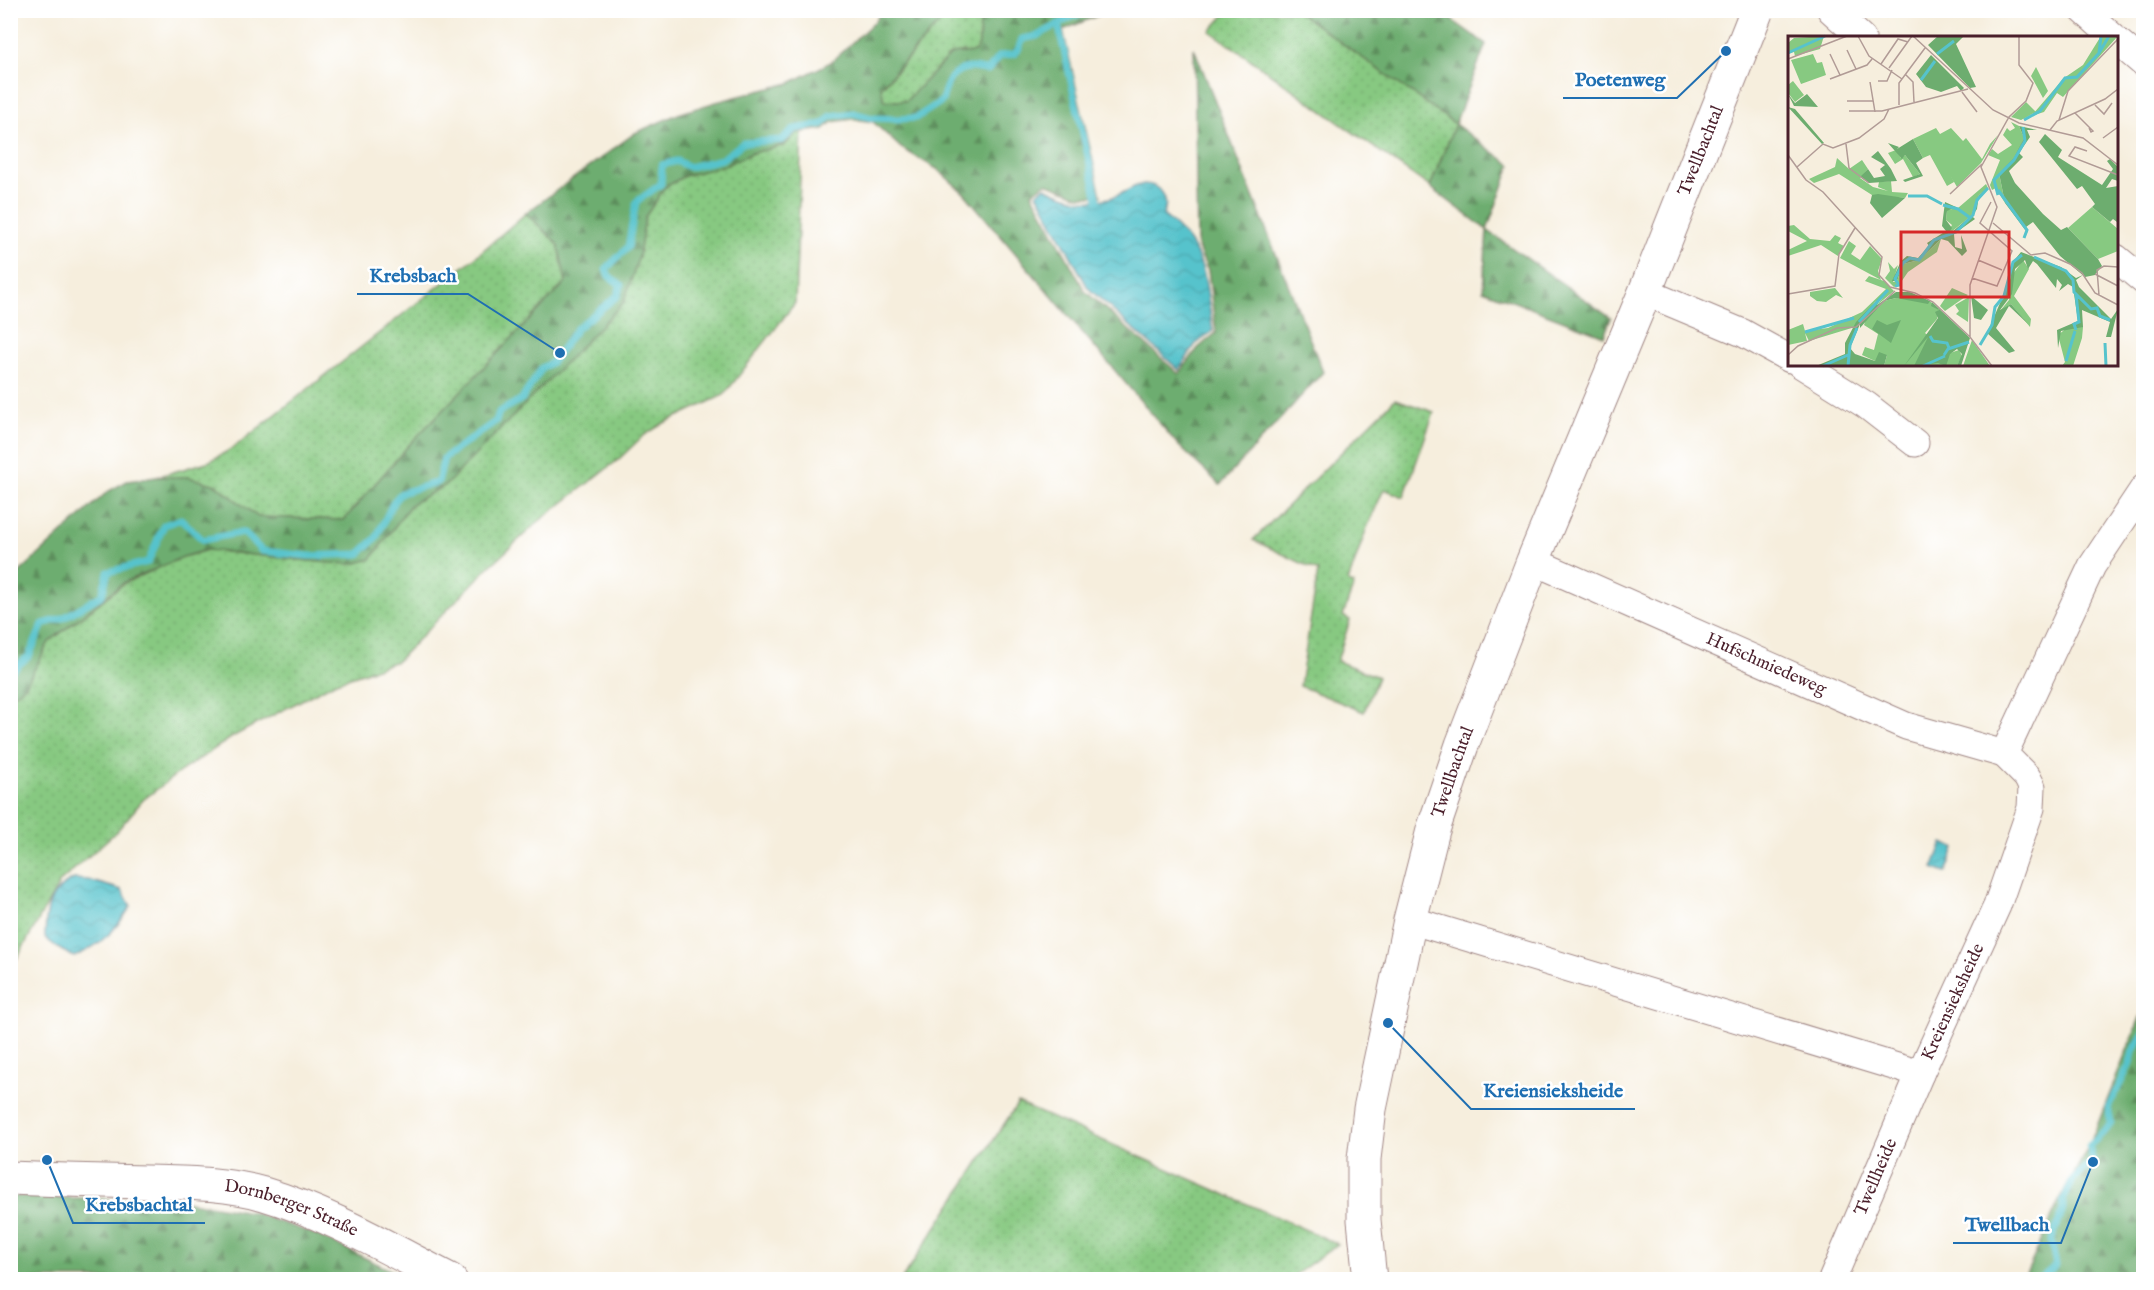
<svg xmlns="http://www.w3.org/2000/svg" width="2154" height="1290" font-family="'IM FELL English',serif">
	<defs>
		<pattern id="grass-dots" width="8" height="8" patternUnits="userSpaceOnUse" patternTransform="scale(1.5)"><rect width="8" height="8" fill="#87c981"/><path d="M2 2h.1M6 6h.1" fill="none" stroke="#76ac70" stroke-width="1.8" stroke-linecap="round"/></pattern>
		<pattern id="forest-firs" width="22" height="20" patternUnits="userSpaceOnUse" patternTransform="scale(1.5)"><rect width="22" height="20" fill="#6dad6f"/><path d="M5 1l3.5 6h-7zM16 11l3.5 6h-7z" fill="#5c8c5b"/></pattern>
		<pattern id="water-waves" width="16" height="10" patternUnits="userSpaceOnUse" patternTransform="scale(1.5)"><rect width="16" height="10" fill="#56c3cc"/><path d="M0 5q4-4 8 0t8 0" fill="none" stroke="#4ca7af"/></pattern>
	</defs>
	<rect width="100%" height="100%" fill="#fff"/>
	<filter id="ink" filterUnits="userSpaceOnUse"><feTurbulence type="fractalNoise" baseFrequency=".0167" numOctaves="2"/><feDisplacementMap in="SourceGraphic" scale="12" xChannelSelector="R" yChannelSelector="G"/><feConvolveMatrix kernelMatrix="1 2 1 2 8 2 1 2 1" color-interpolation-filters="sRGB"/></filter>
	<filter id="wash" filterUnits="userSpaceOnUse"><feTurbulence type="fractalNoise" baseFrequency=".008" numOctaves="4" result="noise"/><feDisplacementMap in="SourceGraphic" scale="24" xChannelSelector="R" yChannelSelector="G"/><feGaussianBlur stdDeviation="1.35" result="paint"/><feColorMatrix in="noise" values="0 0 0 0 0 0 0 0 0 0 0 0 0 0 0 0 0 1.4 0 .05"/><feComposite in="paint" operator="in"/></filter>
	<g filter="url(#wash)">
		<rect width="100%" height="100%" fill="#f6eedd"/>
		<g fill="url(#grass-dots)" stroke="#687456" stroke-width="1.5">
			<polygon points="950,11 995,11 980,21 979,44 976,52 951,54 906,101 883,101 881,88"/>
			<polygon points="1228,11 1297,11 1455,124 1430,187 1210,31"/>
			<polygon points="802,132 795,303 724,395 664,423 643,436 618,460 538,522 488,568 397,661 336,682 234,736 181,771 143,800 117,831 60,882 11,969 11,697 26,685 49,642 125,583 183,557 207,550 329,563 371,559 411,504 446,485 639,256 645,217 664,188 684,176 726,165 752,153 785,145 796,133"/>
			<polygon points="526,213 559,244 566,282 408,446 344,520 258,517 216,485 188,477 156,477 210,461 233,448 473,259"/>
			<polygon points="1395,399 1434,412 1404,497 1384,489 1366,530 1348,582 1354,584 1343,616 1350,620 1337,661 1378,677 1364,712 1300,686 1318,571 1253,540"/>
			<polygon points="1018,1103 1338,1244 1289,1279 902,1279"/>
		</g>
		<g fill="url(#forest-firs)" stroke="#5c664d" stroke-width="1.5">
			<polygon points="882,11 950,11 881,87 884,101 906,101 951,54 975,52 979,44 980,21 995,11 1109,11 1063,30 1101,196 1079,196 1046,183 1032,193 1085,291 1179,374 1198,348 1216,333 1208,271 1197,246 1194,48 1323,372 1220,485 1178,445 965,194 937,169 901,148 873,122 853,119 832,122 824,129 796,133 785,145 752,153 726,165 684,176 664,188 645,217 639,256 624,302 446,485 411,504 371,559 353,564 329,563 207,550 183,557 125,582 49,642 26,685 11,697 11,580 107,492 127,481 156,477 188,477 216,485 258,517 344,520 408,446 566,282 558,244 526,213 635,133 678,114 716,102 790,83 831,62 874,22"/>
			<polygon points="1297,11 1439,11 1486,44 1455,124 1511,165 1487,230 1611,318 1604,336 1483,290 1487,230 1430,187 1455,124"/>
			<polygon points="2143,1010 2143,1279 2024,1279 2059,1201 2089,1146"/>
			<polygon points="11,1196 185,1201 251,1212 317,1235 409,1279 11,1279"/>
		</g>
		<g fill="url(#water-waves)" stroke="#50717c" stroke-width="1.5">
			<path d="M1144 184C1162 184 1170 200 1163 215 1209 251 1204 279 1213 331L1195 345 1179 370 1088 288 1037 193 1045 187C1069 199 1092 206 1118 195 1127 191 1135 185 1144 184Z"/>
			<polygon points="1943,843 1955,848 1946,873 1933,868"/>
			<path d="M74 879 88 880 122 890 131 906C116 930 101 945 74 957L61 950 45 938C46 910 47 892 74 879Z"/>
		</g>
		<g fill="none" stroke-linecap="round" stroke-linejoin="round">
			<g stroke="#56c3cc" stroke-width="7">
				<polyline points="1058,24 1098,200"/>
				<path d="M10 672 29 656 43 624 63 618 102 595 108 572 148 562 164 525 181 519 203 540 243 532 262 551 309 556 359 554 376 538 394 501 401 493 438 482 444 458 496 421 499 412 522 399 542 368 552 362 577 328 617 296 621 285 609 276 606 269 628 247 636 202 661 184 662 165 677 161 689 167 722 159 743 143 782 140 795 129 823 124 831 116 853 113 872 118 898 119 916 118 942 101C946 84 952 67 973 68 979 69 983 70 988 70L1000 56 1014 54 1018 50 1022 39 1037 36 1074 16 1093 10"/>
				<polyline points="2039,1280 2056,1265 2051,1242 2063,1210 2063,1201 2074,1178 2093,1162 2089,1146 2107,1129 2111,1122 2108,1108 2130,1064 2133,1051 2144,1033"/>
			</g>
		</g>
	</g>
	<g filter="url(#ink)">
		<g fill="none" stroke-linecap="round" stroke-linejoin="round">
			<g stroke="#a08684" stroke-width="29">
				<g id="street">
					<polyline points="1831,10 1862,38"/>
					<polyline points="2083,10 2114,38"/>
					<polyline points="2116,40 2144,64"/>
					<polyline points="2116,258 2144,281"/>
					<polyline points="1645,292 1743,333 1790,359"/>
					<polyline points="1800,364 1866,405 1915,443"/>
					<path id="s1" d="M1533 561 1906 726 2004 754"/>
					<path id="s2" d="M1410 920 1920 1074 1997 906 2031 808 2032 787 2027 777 2004 754 2092 566 2144 488"/>
					<path id="s3" d="M1832 1280 1920 1074"/>
				</g>
			</g>
			<g stroke="#a08684" stroke-width="35">
				<g id="secondary">
					<path id="s4" d="M10 1178C56 1180 101 1181 147 1182 186 1183 227 1183 264 1194 328 1213 391 1250 450 1280"/>
					<path id="s5" d="M1370 1280 1364 1220V1159L1370 1109 1410 920 1433 830 1462 745 1533 561 1645 292 1757 10"/>
				</g>
			</g>
			<use href="#street" stroke="#fff" stroke-width="27"/>
			<use href="#secondary" stroke="#fff" stroke-width="33"/>
		</g>
	</g>
	<g text-anchor="middle" dominant-baseline="central" stroke-width="5" stroke-linejoin="round" paint-order="stroke">
		<g font-size="18" fill="#4a1f2b" stroke="#fff">
			<text stroke="none"><textPath href="#s5" startOffset="1188">Twellbachtal</textPath></text>
			<text stroke="none"><textPath href="#s1" startOffset="255">Hufschmiedeweg</textPath></text>
			<text stroke="none"><textPath href="#s5" startOffset="519">Twellbachtal</textPath></text>
			<text stroke="none"><textPath href="#s2" startOffset="612">Kreiensieksheide</textPath></text>
			<text stroke="none"><textPath href="#s3" startOffset="112">Twellheide</textPath></text>
			<text stroke="none"><textPath href="#s4" startOffset="285">Dornberger Straße</textPath></text>
		</g>
	</g>
	<g transform="translate(1788 36)">
		<rect width="330" height="330" fill="#f6eedd"/>
		<path d="M36 0 32 13 7 20 6 16 0 17V7L6 2ZM25 18 29 27 34 26 38 39 13 48 3 24ZM248 31 260 55 255 62 243 40ZM238 66 248 76 233 84 223 81ZM223 86 231 90 236 102 227 122 211 137 217 167 208 152 204 154 202 149 212 124 200 119 204 113 210 118 224 109 215 99 219 92 222 95 227 92ZM148 92 152 98 163 92 175 105 178 102 194 123 202 108 210 99 193 127 169 151 162 139 166 146 159 150 142 119 135 122 125 103ZM108 114 113 122 117 119 132 138 125 141 115 123 107 128 100 117ZM49 122 61 133 74 124 80 133 72 142 85 151 100 155 90 151 91 146 103 145 104 156 120 157 117 162 84 159 51 138 26 147 21 143 47 131ZM198 148 200 152 191 159 183 180 157 201 164 189 158 184 159 174 170 172ZM304 171 330 193V215L310 223 280 192ZM6 189 22 203 42 205 47 199 53 202 50 207 56 210 50 220 33 209 0 220V214L19 205 0 195V190ZM153 203 149 216 120 236 111 249 106 251 97 242 102 235 100 226 106 233 110 229 105 246 109 245 115 228 131 224ZM61 205 68 210 63 218 72 224 82 210 94 223 90 235 93 244 52 222ZM235 224 241 233 226 260 243 283 242 291 223 268 212 275 221 264 225 238ZM81 240 96 245 106 255 89 269 96 260 87 266 67 291 21 305 17 297 19 305 0 309V294L15 288 17 295 40 292 74 276 98 253 77 245ZM47 252 55 262 48 259 38 266 29 265 22 260V256ZM164 252 180 259 157 275 152 270ZM181 261 180 286 168 278 171 275 167 269ZM108 262 142 265 151 274 149 283 137 297 162 317 171 314 174 320 169 330H96L99 319 87 325 74 319 77 311 86 314 90 298 76 289 78 283 96 265ZM280 291H295L294 302 285 330H274L277 326 270 299ZM184 304 202 330H175Z" fill="#87c981"/>
		<path d="M150 0H176L168 8 188 51 182 52 140 9ZM143 19 176 52 173 55 169 50 153 56 138 51 128 38ZM0 58 7 67 19 58 30 71 6 70ZM0 71 7 73 36 107 34 108ZM231 90 249 94H239L242 101 231 117 235 121 221 135 227 147 255 178 273 194 279 191 310 223 314 230 307 239 297 241 272 220 245 186 238 191 240 195 236 202 238 195 217 167 211 137 226 122 236 102ZM257 98 274 114 270 121 314 149 325 133 319 125 322 123 330 131V145L324 143 318 152 330 150 329 186 325 183 322 186 304 171 307 168 294 150 289 153 251 106ZM125 103 135 122 128 127 135 140 117 146 115 144 132 138 117 119 114 123 100 107 111 111 109 113ZM90 115 103 133 109 145 81 147 72 141 80 133 86 142 97 140 92 133 97 129 83 121ZM200 152 190 165 189 173 184 180 187 183 166 198 167 211 174 213 173 199 179 215 174 220 160 205 153 203 131 224 115 228 109 245H104L113 225 119 220 130 222 141 210 139 207 158 195 154 190 157 166 168 171 159 175 158 184 164 192 158 201 183 180 191 159ZM84 159 90 158 117 162 94 182 82 167ZM233 216 273 231 288 242 295 239 288 244 291 251 323 283 330 273 323 301H318L322 286 294 274 295 291 273 295 270 312 269 294 290 285 285 251 280 248 271 255 274 249 269 243 268 252 249 228 245 225 240 233 237 224 227 233 224 258 212 274 223 268 240 288 221 270 208 292 227 315 221 317 199 297 222 244 224 227ZM108 256H122L142 265 140 268 108 262 96 265 72 292V288L62 312 67 318 87 325 91 316 99 319 96 330H28L57 318V307L68 286 95 258 89 269ZM183 260 200 274 193 284 186 282ZM144 266 182 302 173 330H169L174 318 169 313 162 318 158 330 150 327 126 330 140 301 116 330 150 282 147 276 151 274 143 270ZM89 284 99 289 113 284 103 307 84 293Z" fill="#6dad6f"/>
		<path d="M313 0H330L275 61 269 57 256 76 231 84 245 78 276 42 295 29ZM5 45 16 59 7 66 0 57V49Z" fill="#87c981"/>
		<path fill="none" stroke="#56c3cc" stroke-width="3" d="M0 17 37 0M311 17 321 0M149 18 166 5M133 44 147 25M236 84 252 75 277 42 289 41 311 17 313 0M210 154 239 194 236 202M210 159 206 144 226 124 237 105 235 91M120 160H139L154 168M155 169 170 173 181 181M246 221 278 235 285 244 286 256 303 273 309 272 312 280 322 284M107 250 111 249 107 243 115 227 122 222 131 224 146 204 168 196 185 179 189 164 200 152M71 286 100 254M288 294 286 288 291 286 288 258M17 296 66 282M142 300 145 305 159 307 161 312M317 307 318 330M192 309 204 289 207 271 216 260 225 226 234 219M156 319 160 313 181 306M278 325 287 295M35 330 60 319M60 330 62 309 69 292M135 330 157 320"/>
		<path fill="none" stroke="#b19b96" stroke-width="1.5" d="M70 0 81 20 114 43M125 0 205 74 231 87 295 102 330 129M59 14 68 33M42 18 52 39M0 23 59 0M93 28 110 3 120 6M101 32 124 0M117 38 125 46 126 66M42 43 79 29 84 23M90 45H99L104 34M82 46 87 76M174 56 189 76M59 65H85M111 69V47L137 12M307 69 316 78 324 67M61 75H94L180 53M287 77 305 95 303 96 301 92M271 84 280 55 330 3M262 94 269 85 317 63 330 53M315 102 330 91M58 108 61 132 81 147M299 115 287 111 281 120 330 139M0 119 18 144 35 156 94 221 91 239 102 251 127 257 145 266 182 301 204 330M9 131 35 108 45 112 71 102 96 83 101 73M162 158 194 128M205 187 243 219 257 217 282 228 294 237 307 257 330 269M190 224 214 234M307 238 330 250M184 242 209 250 224 215 192 187 203 166M0 258 47 250 51 218 67 192M311 259 309 234 316 230 330 231M182 301V249L209 171 193 131 221 81 238 65 245 47 231 29V0M0 319 10 310 49 292 68 291 107 255"/>
		<path fill="#d62828" fill-opacity="0.15" stroke="#d62828" stroke-width="3" d="M113 196H221V261H113Z"/>
		<rect width="330" height="330" fill="none" stroke="#4a1f2b" stroke-width="3"/>
	</g>
	<path fill="none" stroke="#1f6fb2" stroke-width="2" d="M1726 51L1677 98H1563M560 353L468 294H357M1388 1023L1471 1109H1635M47 1160L73 1223H205M2093 1162L2061 1243H1953"/>
	<g fill="#1f6fb2" stroke="#fff" stroke-width="2">
		<circle cx="1726" cy="51" r="6"/>
		<circle cx="560" cy="353" r="6"/>
		<circle cx="1388" cy="1023" r="6"/>
		<circle cx="47" cy="1160" r="6"/>
		<circle cx="2093" cy="1162" r="6"/>
	</g>
	<g font-size="20" text-anchor="middle" font-weight="bold" fill="#1f6fb2" stroke="#fff" stroke-width="5" stroke-linejoin="round" paint-order="stroke">
		<text x="1620" y="86">Poetenweg</text>
		<text x="413" y="282">Krebsbach</text>
		<text x="1553" y="1097">Kreiensieksheide</text>
		<text x="139" y="1211">Krebsbachtal</text>
		<text x="2007" y="1231">Twellbach</text>
	</g>
	<rect width="2154" height="1290" fill="none" stroke="#fff" stroke-width="36"/>
</svg>
